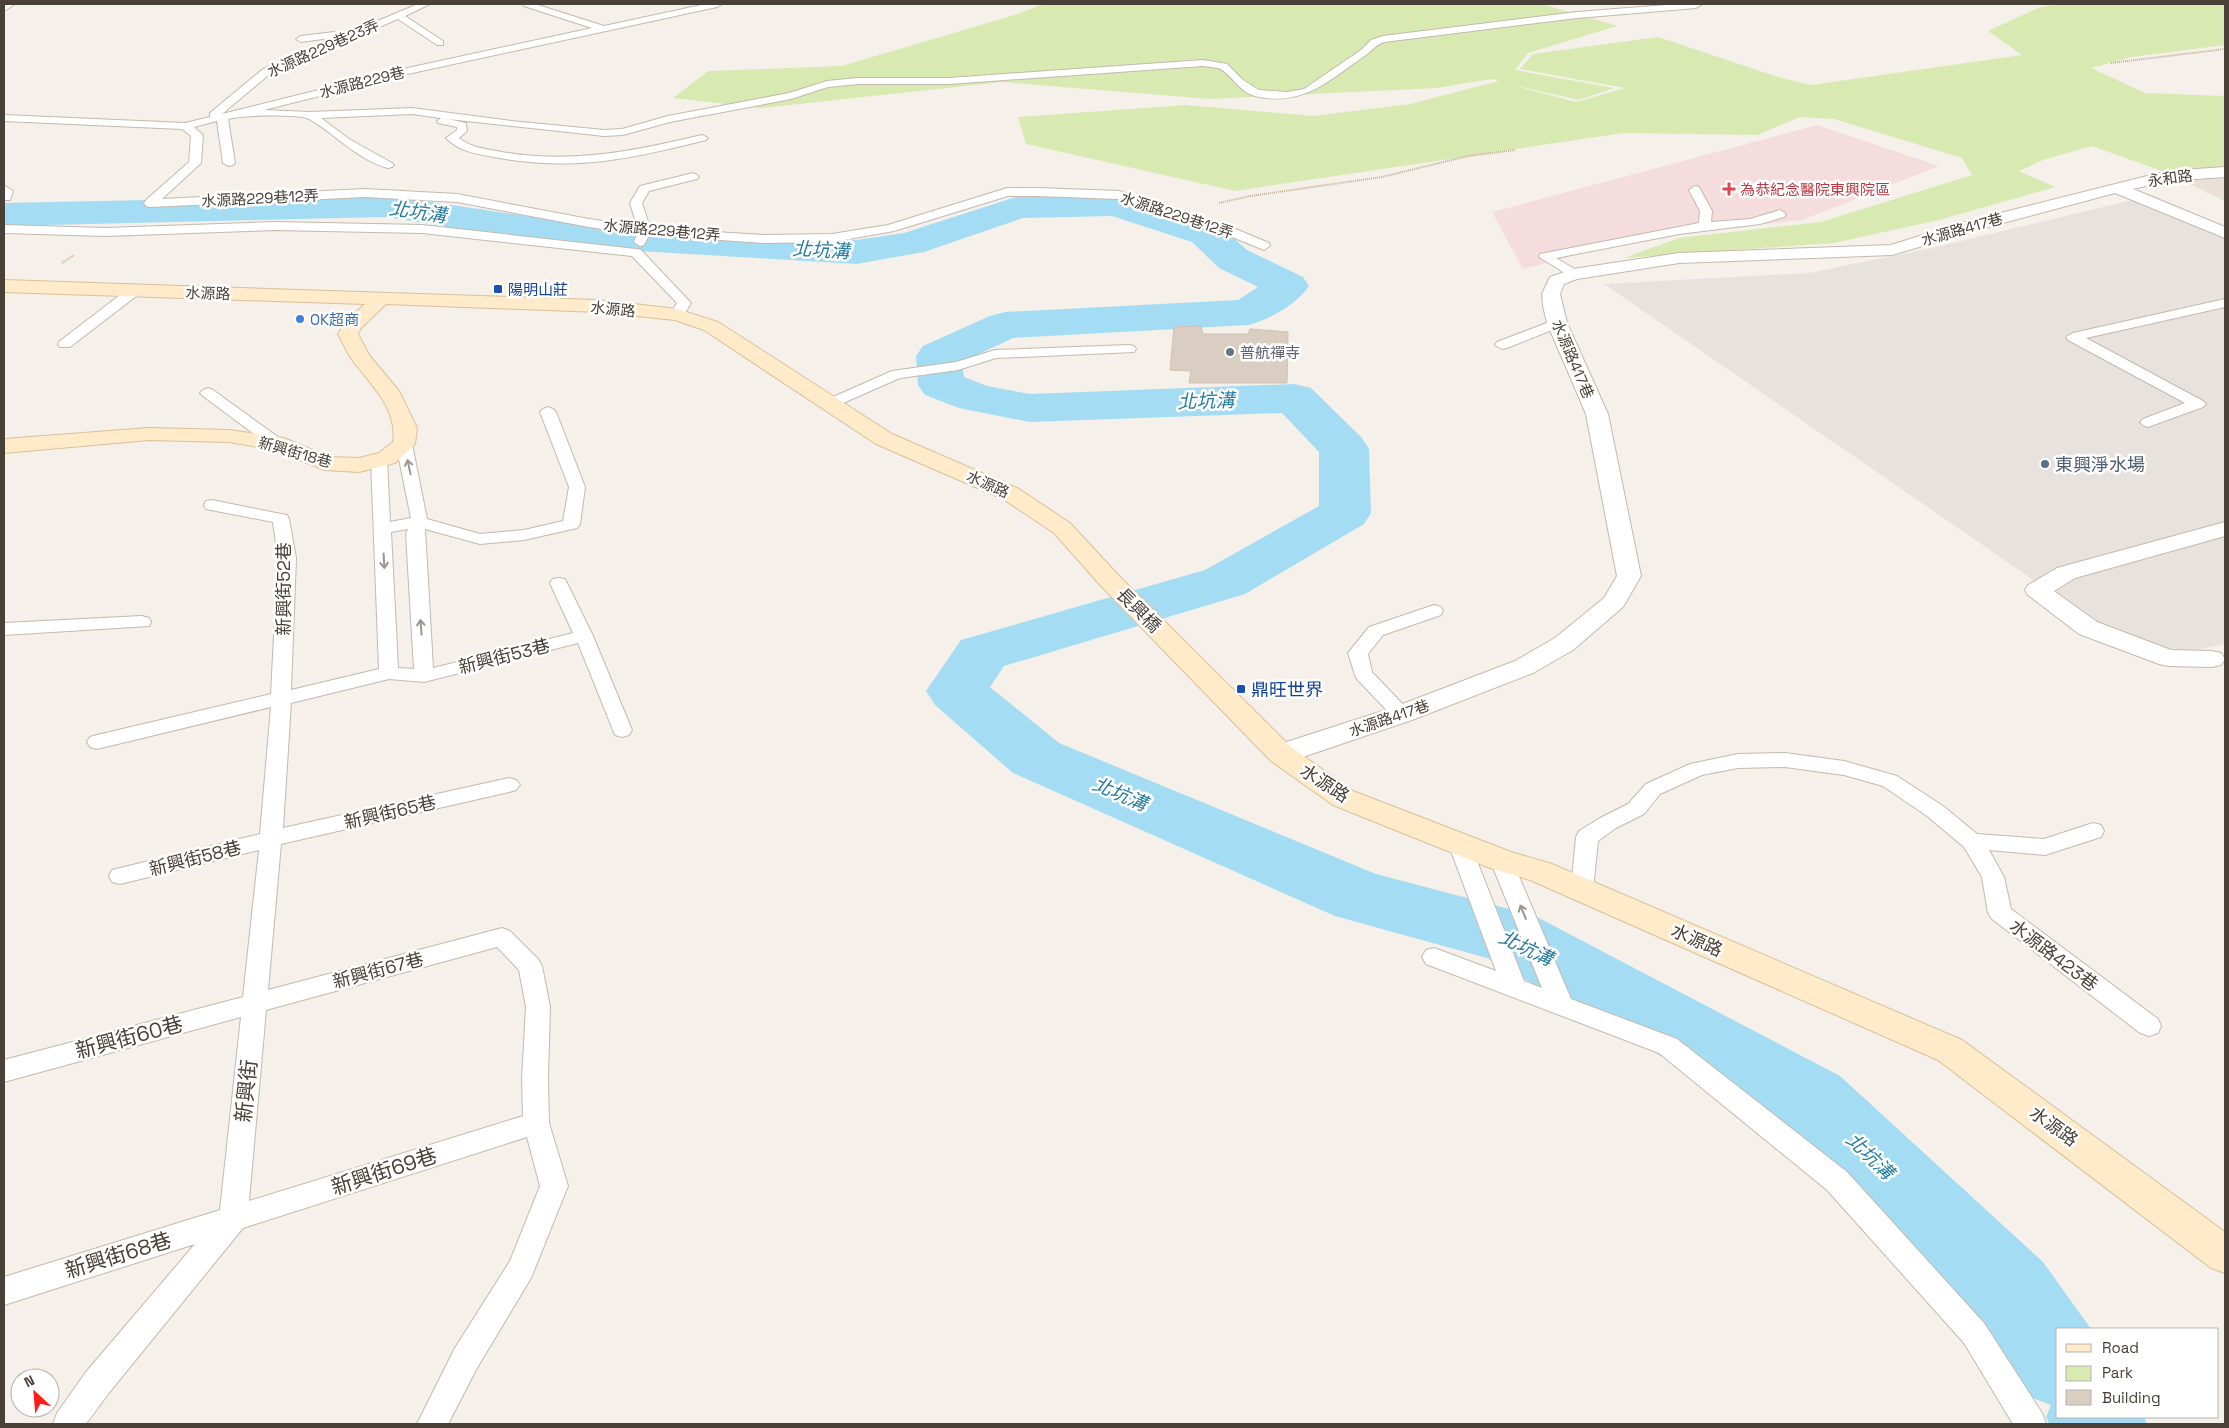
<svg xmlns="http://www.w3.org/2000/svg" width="2229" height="1428" font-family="'Space Grotesk','Noto Sans TC',sans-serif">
	<rect width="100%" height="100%" fill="#f5f0e9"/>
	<polygon fill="#e9e1d7" points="2225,166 2225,201 2162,171"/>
	<polygon fill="#e8e2de" points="2153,195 2225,232 2225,644 2148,659 1604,284 1809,273 1932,248"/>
	<polygon fill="#f6dddd" points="1817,125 1939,166 1802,220 1644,237 1523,269 1492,212"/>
	<polygon fill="#d8eab1" points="1044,4 1542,4 1617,26 1528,53 1515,70 1614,88 1579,100 1508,84 1576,102 1625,88 1520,69 1533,54 1658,37 1781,78 1811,85 2022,55 1988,31 2038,8 2058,4 2225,4 2225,45 2132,57 2091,68 2145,93 2225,96 2225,166 2162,171 2092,146 2043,160 2019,171 2055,187 1939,220 1834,243 1624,258 1679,238 1821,222 1972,175 1962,158 1834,119 1800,117 1757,135 1623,133 1235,191 1026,144 1018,117 1186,105 1313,116 1410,104 1499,81 1492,79 1437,88 1210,99 1002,82 761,108 673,98 708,71 842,66 1011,16"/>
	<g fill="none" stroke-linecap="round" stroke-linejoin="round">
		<path fill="#a4ddf3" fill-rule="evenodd" d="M1115 194 1220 226 1247 250 1303 277 1309 286C1296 305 1269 320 1248 325L1013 338 962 362 964 377 987 386 1030 394 1294 384 1311 388 1362 438 1369 449 1371 513 1364 524 1245 594 1004 666 990 687 1059 743 1376 874 1535 916 1840 1076 2043 1262 2091 1329H2058V1417H2144L2147 1424H2049L2046 1417 2051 1405 2025 1395 1979 1322 1782 1124 1487 958 1335 916 1013 773 935 705 926 691 961 640 1205 570 1319 506V452L1282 413 1030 422 959 408 925 395 918 385 916 356 923 346 990 316 1005 312 1238 300 1258 287 1219 268 1192 242 1112 216 1023 218 924 252 856 264 572 247 386 217 4 226V203L386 195 572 223 856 240 904 233 1019 196Z"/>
	</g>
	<polygon fill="#dacdc1" stroke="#d2c1b1" points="1201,326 1203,334 1248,334 1250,329 1288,332 1287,383 1189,383 1191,371 1170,370 1174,327"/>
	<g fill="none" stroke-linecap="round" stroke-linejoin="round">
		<g stroke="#c4b9ae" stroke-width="2">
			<g id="lane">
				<polygon points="4,4 15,4 4,11"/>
				<path d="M418 4H430L405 16 443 41V45H437L398 19 271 73 222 114 403 69 592 28 524 6 523 4H535L604 26 706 4H722L717 7 403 75 264 110 310 112 412 108 511 121 604 130 622 129 668 116 789 93 827 81 858 78H949L1203 60 1227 64 1243 80 1259 90 1287 92 1304 89 1361 50 1371 40 1383 36 1577 12 1679 4 1701 5 1696 8 1577 18 1384 42C1375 45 1371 52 1363 57 1327 82 1302 107 1255 96 1239 92 1230 72 1218 68 1214 67 1208 67 1203 66L949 84H858L828 87 791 99 670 122 623 135 604 136 448 119 466 123 467 131 459 138C471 148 487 149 502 152 571 164 635 151 702 135L708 138 706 140C631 159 572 172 494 157 478 154 461 152 448 140L446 138 457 130V127L438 123 437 121 441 118 412 114 321 118 349 139 392 163 394 165 392 167 388 168C359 161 334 133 309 119 298 114 241 115 228 119L235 163 233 165 229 166 223 163 217 121 194 127 203 135 201 163 162 199 365 189 457 194 589 219 637 226 630 203 640 186 693 173 697 175 699 177 697 179 649 191 642 203 650 228 764 235 832 234 888 225 1007 188H1037L1119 191 1233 228 1269 243 1270 246 1264 250 1225 234 1118 199 1037 196H1008L894 231 832 242 764 243 649 235 644 245 640 246 634 242 637 234 589 227 457 202 365 197 150 207 146 206 144 203 146 200 189 162 191 136 182 129 4 121V115L185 123 210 117V113L263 69Z"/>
				<polygon points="334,32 339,35 337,37 301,42 296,39 301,36"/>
				<polygon points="4,185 13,191 10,200 4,200"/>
				<polygon points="1695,186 1699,187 1712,211 1711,222 1750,219 1780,210 1786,214 1784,217 1760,224 1679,234 1556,258 1578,271 1580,274 1573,278 1539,257 1540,254 1699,223 1700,211 1689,190"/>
				<polygon points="274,222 422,225 636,249 641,250 691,303 682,318 672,318 670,315 677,303 632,256 422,233 274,230 105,236 4,233 4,225 105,228"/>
				<polygon points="134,287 141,291 139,294 70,347 60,347 58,344 60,341 129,288"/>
				<polygon points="2225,299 2225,307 2086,338 2203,401 2206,404 2203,407 2148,427 2143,425 2140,422 2143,419 2185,403 2068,340 2066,337 2073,333"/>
				<polygon points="1557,319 1562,320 1564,323 1562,326 1507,348 1502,349 1495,345 1497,342"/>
				<polygon points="1129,345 1134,346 1136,349 1134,352 996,358 958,370 900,378 834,407 824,407 821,404 824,401 892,371 956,362 995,350"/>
				<polygon points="208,388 213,390 282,440 284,443 282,446 270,446 203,396 200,393 203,390"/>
				<path d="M548 407 553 409 556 412 585 487 580 524 577 528 524 540 480 544 425 529 433 668 573 633 550 583 553 579 559 578 565 579 593 636 632 730 629 735 622 737 615 735 578 643 424 682 389 679 291 703 283 828 509 778 516 780 520 785 516 790 509 792 281 844 268 990 502 928 510 931 538 959 542 966 550 1007 548 1079 549 1123 568 1186 531 1278 477 1368 448 1424H417L455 1348 510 1261 540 1186 527 1137 243 1228 108 1394 86 1424H53L57 1413 86 1372 195 1244 4 1305V1277L220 1210 241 1017 4 1082V1060L243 997 259 850 120 884 112 882 109 876 112 870 120 868 260 834 271 707 97 749 90 747 87 742 90 737 97 735 271 694 278 558 273 522 206 509 204 505 206 501 212 500 281 514 287 515 289 519 296 558 291 690 379 669 371 460 373 457H385L387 460 390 522 411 518 396 444 398 441H410L412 444 427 519 480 534 524 530 563 521 569 487 540 412 543 409ZM408 529 406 534 414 669 398 668 391 532ZM497 947 519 970 526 1007 522 1079 523 1116 249 1201 266 1010Z"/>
				<polygon points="1434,605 1441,607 1443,611 1441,615 1383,635 1368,654 1372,672 1412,714 1409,719 1402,721 1395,719 1356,678 1348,653 1369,627"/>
				<polygon points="142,616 149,618 151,622 149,626 4,635 4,623"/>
				<polygon points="1785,753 1844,761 1897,776 1943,806 1977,834 2044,839 2093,823 2101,825 2104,831 2101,837 2045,855 1989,850 2004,877 2011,909 2158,1019 2161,1026 2158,1033 2149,1036 2140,1033 1992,919 1988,913 1982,877 1964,847 1927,816 1883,786 1844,775 1785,767 1738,768 1702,775 1660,794 1644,814 1616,828 1598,841 1593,889 1590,895 1582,897 1574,895 1571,889 1576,837 1579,831 1600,818 1628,804 1646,784 1690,764 1738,754"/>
				<polygon points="1459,835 1467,837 1470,843 1524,981 1542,988 1490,860 1493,854 1501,852 1509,854 1512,860 1571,999 1677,1039 1847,1172 1984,1323 2042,1413 2046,1424 2013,1424 1964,1343 1827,1190 1659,1053 1426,964 1422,957 1426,950 1434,948 1496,971 1448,843 1451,837"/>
			</g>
		</g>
		<g stroke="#c4b9ae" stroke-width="2">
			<g id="street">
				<polygon points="2225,167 2225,177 2167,181 2133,189 2225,227 2225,238 2115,193 1973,231 1892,255 1679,263 1577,279 1564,284 1560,294 1567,323 1608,414 1641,576 1623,607 1573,650 1533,673 1412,720 1291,761 1281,764 1271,761 1267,754 1271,747 1392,708 1515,661 1555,638 1604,598 1617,576 1586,414 1547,323 1543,306 1542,294 1550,277 1573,269 1679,253 1891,245 1961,223 2167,171"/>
				<polygon points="2225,522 2225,536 2075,578 2054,591 2097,622 2171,650 2212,651 2221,653 2225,659 2221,665 2212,667 2168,666 2159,664 2079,634 2028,595 2025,590 2028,585 2057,568"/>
			</g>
		</g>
		<g stroke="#d9c09a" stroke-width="2">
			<path id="secondary" d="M4 280 599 300 677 309 718 322 892 434 1019 489 1070 523 1120 577 1291 747 1353 791 1511 852 1552 864 1962 1040 2225 1232V1273L2211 1268 1938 1060 1530 880 1490 868 1333 805 1271 761 1102 587 1054 533 1003 499 876 444 704 330 675 320 599 312 386 304 361 328 358 334 369 355 399 391 417 428 415 444 395 463 359 472 325 470 271 449 229 442 149 440 4 453V439L149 428 229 430 284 438 329 457 359 458 379 453 393 442C398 409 371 385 353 361 347 353 343 343 338 334L346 321 365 304 4 292Z"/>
		</g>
		<g stroke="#c3b09c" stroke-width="2" stroke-dasharray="1 1" stroke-linecap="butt">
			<polyline points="2111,63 2225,49"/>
			<polyline points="1219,203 1250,196 1382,177 1468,156 1515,150"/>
			<polyline points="62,263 74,255"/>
		</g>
		<use href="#lane" fill="#fff" fill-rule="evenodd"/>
		<use href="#street" fill="#fff" fill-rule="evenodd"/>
		<use href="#secondary" fill="#ffebc9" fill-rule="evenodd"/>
	</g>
	<defs><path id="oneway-shaft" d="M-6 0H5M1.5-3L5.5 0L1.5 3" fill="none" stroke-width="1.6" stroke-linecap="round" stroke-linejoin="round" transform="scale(1.25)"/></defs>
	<g stroke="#9b9691">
		<use href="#oneway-shaft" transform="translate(409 467) rotate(-102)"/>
		<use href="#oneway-shaft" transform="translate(384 561) rotate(87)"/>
		<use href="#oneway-shaft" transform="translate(421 627) rotate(-94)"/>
		<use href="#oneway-shaft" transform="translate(1523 912) rotate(-112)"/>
	</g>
	<path fill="#e0444e" stroke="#fff" stroke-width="2" d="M1726.5 181.5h5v5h5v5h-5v5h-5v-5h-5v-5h5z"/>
	<g fill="#1a4fb4" stroke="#fff" stroke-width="2">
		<rect x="493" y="284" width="10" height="10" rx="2.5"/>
		<rect x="1236" y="684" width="10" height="10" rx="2.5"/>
	</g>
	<circle fill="#3f7fe0" stroke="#fff" stroke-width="2" cx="300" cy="319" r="5"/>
	<circle fill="#6b7280" stroke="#fff" stroke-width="2" cx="1230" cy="352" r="5"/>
	<circle fill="#5c6f8a" stroke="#fff" stroke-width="2" cx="2045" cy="464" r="5"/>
	<g text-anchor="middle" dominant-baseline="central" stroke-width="5" stroke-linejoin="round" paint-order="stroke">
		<g font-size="15" fill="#494037" stroke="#fff">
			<text transform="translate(323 48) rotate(-24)">水源路229巷23弄</text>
			<text transform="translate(362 82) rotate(-14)">水源路229巷</text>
			<text transform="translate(2170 178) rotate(-8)">永和路</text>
			<text transform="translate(260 198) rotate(-3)">水源路229巷12弄</text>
			<text transform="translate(1177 215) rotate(18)">水源路229巷12弄</text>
			<text transform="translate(1962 229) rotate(-16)">水源路417巷</text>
			<text transform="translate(662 230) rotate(5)">水源路229巷12弄</text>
			<text transform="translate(208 293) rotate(2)">水源路</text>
			<text transform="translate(613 309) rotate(5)">水源路</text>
			<text transform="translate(1573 359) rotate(67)">水源路417巷</text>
			<text transform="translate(295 452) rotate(16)">新興街18巷</text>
			<text transform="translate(988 484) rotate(24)">水源路</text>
			<text transform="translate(1389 718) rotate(-19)">水源路417巷</text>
		</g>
		<g font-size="15" fill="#be3a42" stroke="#fff" text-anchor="start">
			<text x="1740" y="189">為恭紀念醫院東興院區</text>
		</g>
		<g font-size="15" fill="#164399" stroke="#fff" text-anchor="start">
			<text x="508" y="289">陽明山莊</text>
		</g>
		<g font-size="15" fill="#366cbe" stroke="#fff" text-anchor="start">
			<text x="310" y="319">OK超商</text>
		</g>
		<g font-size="15" fill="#5b616d" stroke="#fff" text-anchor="start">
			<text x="1240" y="352">普航禪寺</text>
		</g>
		<g font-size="18" fill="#4e5e75" stroke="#fff" text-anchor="start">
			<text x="2055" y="464">東興淨水場</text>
		</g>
		<g font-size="18" fill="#494037" stroke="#fff">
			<text transform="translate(283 589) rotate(-90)">新興街52巷</text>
			<text transform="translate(1139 610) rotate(45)">長興橋</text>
			<text transform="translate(504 656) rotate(-14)">新興街53巷</text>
			<text transform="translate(1325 783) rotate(33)">水源路</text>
			<text transform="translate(390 812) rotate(-13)">新興街65巷</text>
			<text transform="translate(195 858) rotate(-14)">新興街58巷</text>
			<text transform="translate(1697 940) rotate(24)">水源路</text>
			<text transform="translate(2054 955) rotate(37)">水源路423巷</text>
			<text transform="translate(378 970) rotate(-15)">新興街67巷</text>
			<text transform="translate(2054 1126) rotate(36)">水源路</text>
		</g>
		<g font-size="18" fill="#164399" stroke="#fff" text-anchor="start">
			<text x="1251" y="689">鼎旺世界</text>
		</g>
		<g font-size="19" font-style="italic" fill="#287da0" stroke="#fff">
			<text transform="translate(418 212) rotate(8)">北坑溝</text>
			<text transform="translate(821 250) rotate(3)">北坑溝</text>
			<text transform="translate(1206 401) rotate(-2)">北坑溝</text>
			<text transform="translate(1120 794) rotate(23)">北坑溝</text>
			<text transform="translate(1526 948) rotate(25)">北坑溝</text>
			<text transform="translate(1870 1156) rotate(44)">北坑溝</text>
		</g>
		<g font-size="21" fill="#494037" stroke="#fff">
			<text transform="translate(129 1037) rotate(-15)">新興街60巷</text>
			<text transform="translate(246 1091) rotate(-84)">新興街</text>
			<text transform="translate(384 1171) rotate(-18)">新興街69巷</text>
			<text transform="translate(118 1255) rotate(-17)">新興街68巷</text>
		</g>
	</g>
	<rect width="2229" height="1428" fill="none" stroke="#494037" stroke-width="10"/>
	<rect x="2056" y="1328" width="162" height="90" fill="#ffffff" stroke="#b6b3af"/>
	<rect x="2066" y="1344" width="25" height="8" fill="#ffebc9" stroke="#b6b3af"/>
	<text x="2102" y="1353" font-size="15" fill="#494037">Road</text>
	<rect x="2066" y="1366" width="25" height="15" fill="#d8eab1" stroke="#b6b3af"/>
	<text x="2102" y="1378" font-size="15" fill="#494037">Park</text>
	<rect x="2066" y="1390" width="25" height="15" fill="#dacdc1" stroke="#b6b3af"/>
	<text x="2102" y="1403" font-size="15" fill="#494037">Building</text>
	<g transform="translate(35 1393) rotate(334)"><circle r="24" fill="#ffffff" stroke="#b6b3af"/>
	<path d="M0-4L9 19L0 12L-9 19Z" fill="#ff1b16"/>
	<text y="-8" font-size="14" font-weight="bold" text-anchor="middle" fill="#494037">N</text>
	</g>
</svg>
